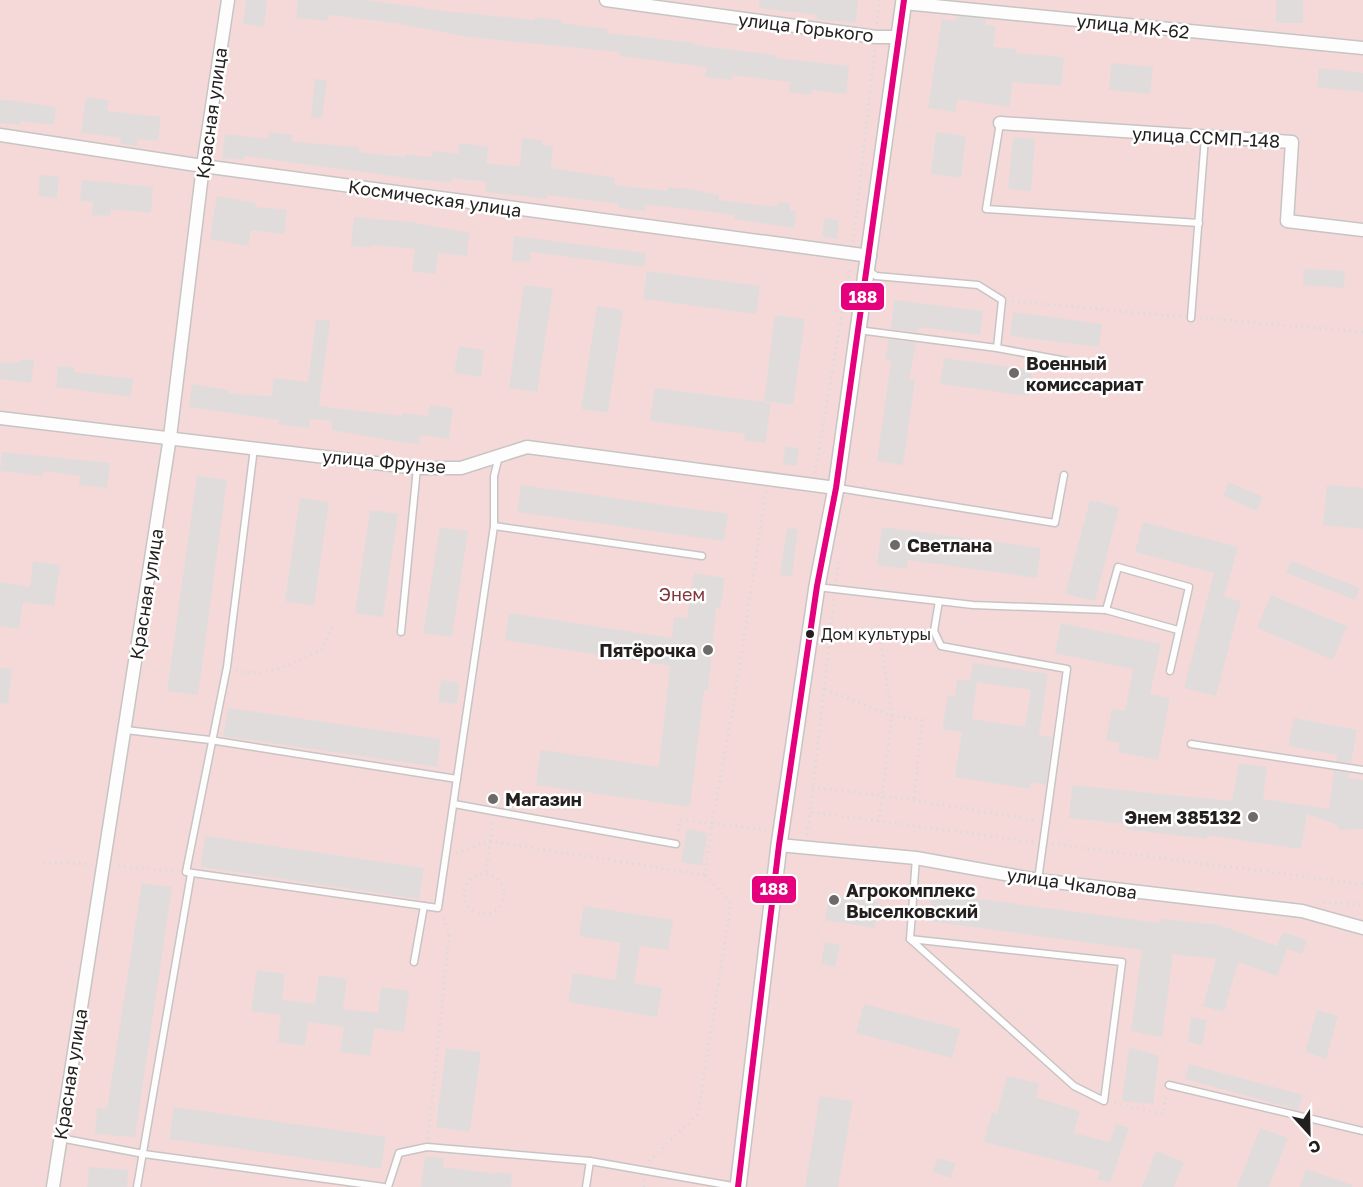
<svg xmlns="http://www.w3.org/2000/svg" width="1363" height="1187" font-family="'Golos Text',sans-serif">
	<rect width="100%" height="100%" fill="#faf4f4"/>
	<rect fill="#f4d9d8" x="0" y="0" width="1363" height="1187"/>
	<g fill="#e1dcdc" fill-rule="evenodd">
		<polygon points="246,0 267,0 264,27 243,24"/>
		<polygon points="298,0 365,0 445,11 534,20 535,17 562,20 561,23 608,29 607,33 695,43 694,45 775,55 775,58 849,66 846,94 812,90 811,95 789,92 790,82 733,75 732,80 705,77 706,67 619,56 620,52 468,37 396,23 328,15 328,21 296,18"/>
		<polygon points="759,0 858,0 856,23 816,19 817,15 759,8"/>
		<rect x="1276" y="0" width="27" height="23"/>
		<polygon points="957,16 986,19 985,25 996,26 993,47 1016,49 1016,53 1064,57 1061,86 1013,82 1009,107 957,99 955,112 928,108 942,19 956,21"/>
		<polygon points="1111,63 1153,67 1150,94 1109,90"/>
		<polygon points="1319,68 1363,73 1363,92 1317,87"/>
		<polygon points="315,79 327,80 322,119 311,117"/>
		<polygon points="86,97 109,100 107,111 161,117 158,141 138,139 137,146 120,144 121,138 81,133"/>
		<polygon points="0,99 56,107 54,125 20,121 20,125 0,123"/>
		<polygon points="269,132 293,135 292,142 359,147 359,152 405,157 406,154 431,157 432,151 458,154 460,143 489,147 486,163 520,167 522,138 542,140 542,145 553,146 551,168 615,178 614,185 668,191 668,187 683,188 719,195 719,200 777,207 778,202 790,203 790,210 796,211 794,228 734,219 735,215 680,208 645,205 645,211 619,208 619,204 547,195 547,199 485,192 487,182 452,178 452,182 422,180 244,156 244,160 222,158 225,134 268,139"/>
		<polygon points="936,132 966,136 961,178 931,174"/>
		<polygon points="1013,137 1035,139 1031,191 1008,189"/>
		<polygon points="40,175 59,177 57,198 38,196"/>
		<polygon points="82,180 153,187 151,213 111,209 110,216 92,215 93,202 80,201"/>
		<polygon points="217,196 256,203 255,207 287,210 284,234 251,230 248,246 210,239"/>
		<polygon points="354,217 411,222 469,233 467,256 438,253 435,274 412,271 415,249 372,245 371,248 351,246"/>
		<polygon points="824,218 839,220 837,239 822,237"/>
		<polygon points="514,236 646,253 644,267 531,252 530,262 512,261"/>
		<polygon points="1304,269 1345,271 1344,288 1303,285"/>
		<polygon points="647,271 760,286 756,314 643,299"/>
		<polygon points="524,285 553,289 537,392 509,388"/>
		<polygon points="894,300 983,311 980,335 919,327 918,332 891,329"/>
		<polygon points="597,306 623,310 608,413 581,409"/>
		<polygon points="1013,312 1102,324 1099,347 1010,336"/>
		<polygon points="775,315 805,319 793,405 764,401"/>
		<polygon points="316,319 330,320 319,406 402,416 402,413 428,416 430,405 453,408 449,439 420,435 419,444 399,442 332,430 332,421 310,419 309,428 278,424 279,420 189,407 192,384 229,390 228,393 272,396 274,378 308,382"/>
		<polygon points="889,339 916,343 909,379 915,380 903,465 877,461 891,361 885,360"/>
		<polygon points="459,346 484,350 481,377 454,373"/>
		<polygon points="944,358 1032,370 1029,396 940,384"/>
		<polygon points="20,359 34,360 31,383 0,379 0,362 20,363"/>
		<polygon points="58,366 75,367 74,372 133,379 131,397 56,387"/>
		<polygon points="655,388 771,403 765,443 744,440 745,434 650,421"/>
		<polygon points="785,446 799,448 797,466 783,464"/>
		<polygon points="2,452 110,463 107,488 79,485 80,476 43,471 43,476 0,471"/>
		<polygon points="197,476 227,480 198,695 167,691"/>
		<polygon points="1229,482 1263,497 1257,511 1223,496"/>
		<polygon points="521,485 728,514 724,541 517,512"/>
		<polygon points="1327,485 1363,488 1363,529 1323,525"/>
		<polygon points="300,498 329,502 314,606 285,601"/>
		<polygon points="1090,500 1119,507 1095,601 1065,594"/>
		<polygon points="370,510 398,514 383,617 355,613"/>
		<polygon points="1143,522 1238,547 1224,597 1241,601 1216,696 1184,688 1214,573 1135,552"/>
		<polygon points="440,527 468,531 452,637 423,633"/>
		<polygon points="882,527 1041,548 1037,578 908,560 907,569 877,565"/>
		<polygon points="787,528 798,529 792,577 780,575"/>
		<polygon points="33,561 60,565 54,606 23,602 19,629 0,626 0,582 30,587"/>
		<polygon points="1291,561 1360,588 1355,600 1286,573"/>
		<polygon points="694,573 725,578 720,609 716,608 708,691 704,690 690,807 536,785 541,750 659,767 670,666 505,640 509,613 672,638 674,617 687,618"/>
		<polygon points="1271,595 1347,626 1333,660 1257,628"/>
		<polygon points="1061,623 1161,644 1150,694 1170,698 1158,760 1118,752 1120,743 1106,740 1112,709 1125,711 1133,669 1055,653"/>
		<path d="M973 663 1048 674 1039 735 1052 737 1046 785 1031 782 1030 789 955 777 962 732 942 729 948 695 955 696 957 679 970 681ZM977 682 1031 690 1025 727 972 719Z"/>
		<polygon points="0,668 12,669 8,704 0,703"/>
		<polygon points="441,680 459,683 457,704 438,702"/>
		<polygon points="228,708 441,739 437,767 223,736"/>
		<polygon points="1294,718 1357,730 1351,763 1336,761 1337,755 1288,746"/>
		<polygon points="1239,763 1267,767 1263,799 1329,809 1334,771 1349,773 1348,778 1363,780 1363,829 1339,830 1337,825 1307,814 1301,849 1207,835 1207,839 1126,829 1126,824 1069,818 1072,785 1232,801"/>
		<polygon points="687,829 708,833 702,866 681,862"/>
		<polygon points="205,836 424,868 419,899 201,867"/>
		<polygon points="142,883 172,887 135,1137 95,1134 97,1108 107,1109"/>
		<polygon points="932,893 1160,923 1161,919 1220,925 1277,946 1283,932 1307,940 1302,954 1287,949 1277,976 1238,962 1224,1012 1203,1006 1216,959 1173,954 1162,1037 1131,1031 1142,950 928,921"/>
		<polygon points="829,895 879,902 875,928 825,920"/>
		<polygon points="584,906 673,920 668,950 640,946 634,983 662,988 657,1017 568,1002 573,973 615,980 621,943 579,936"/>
		<polygon points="825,942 840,945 835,967 821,964"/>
		<polygon points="257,970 285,974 282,1000 315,1004 319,975 347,979 343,1009 378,1013 381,987 409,991 404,1032 374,1028 370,1056 340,1052 344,1027 308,1022 305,1046 278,1042 281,1015 251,1011"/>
		<polygon points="864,1004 960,1029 952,1058 856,1033"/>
		<polygon points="1317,1010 1338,1016 1326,1059 1305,1052"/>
		<polygon points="1191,1017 1207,1020 1202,1045 1188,1042"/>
		<polygon points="1129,1047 1159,1056 1153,1104 1122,1101"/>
		<polygon points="446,1048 481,1052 470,1132 436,1127"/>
		<polygon points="1189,1064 1303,1095 1298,1110 1185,1079"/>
		<polygon points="1007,1076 1039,1083 1036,1097 1080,1111 1074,1133 1110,1142 1116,1124 1129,1128 1110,1183 1097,1179 1100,1171 984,1142 992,1112 997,1114"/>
		<polygon points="820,1096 853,1101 838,1187 805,1187"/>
		<polygon points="174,1107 386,1137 381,1169 169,1139"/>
		<polygon points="1260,1128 1288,1138 1269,1187 1237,1187"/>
		<polygon points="1156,1151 1184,1162 1174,1187 1142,1187"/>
		<polygon points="425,1156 444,1158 443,1167 497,1174 497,1172 512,1174 511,1187 421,1187"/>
		<polygon points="937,1158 955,1163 951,1178 933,1172"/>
		<polygon points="89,1167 128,1170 127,1187 87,1187"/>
		<polygon points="1306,1169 1352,1185 1352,1187 1300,1187"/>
	</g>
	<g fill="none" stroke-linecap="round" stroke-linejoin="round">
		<g stroke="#c8c4c4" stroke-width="9">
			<g id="service">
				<polyline points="1000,123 986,209 1199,223"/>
				<polyline points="868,270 876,276 978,285 1002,300 997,348"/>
				<polyline points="1191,318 1205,137"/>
				<polyline points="858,330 997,348 1077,363"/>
				<polyline points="254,448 227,667 186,872 438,908 494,526 494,476 499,456"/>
				<polyline points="838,488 1055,523 1064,475"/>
				<polyline points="494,526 702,556"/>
				<polyline points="817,587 973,605 1106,610 1178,630"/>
				<polyline points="939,601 934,631 941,646 1067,669 1038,880"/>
				<polyline points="1106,610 1118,567 1189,587 1170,671"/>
				<polyline points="401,632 417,468"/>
				<polyline points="126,730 210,740 457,779"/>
				<polyline points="1191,744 1363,770"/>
				<polyline points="454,804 676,844"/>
				<polygon points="910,939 1122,962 1104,1101 1074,1086"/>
				<polyline points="910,939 916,858"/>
				<polyline points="414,962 424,906"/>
				<polyline points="1169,1085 1363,1131"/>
				<polyline points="60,1138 144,1154 384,1187"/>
				<polyline points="137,1187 191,874"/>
				<polyline points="388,1187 399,1153 427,1147 590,1161 738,1187"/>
				<polyline points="586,1187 590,1161"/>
			</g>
		</g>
		<g stroke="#c8c4c4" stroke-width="15">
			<g id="minor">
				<polyline points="606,0 876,37 899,37"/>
				<polyline points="904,3 1363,48"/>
				<polyline points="1000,123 1292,142 1287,221 1363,230"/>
				<polyline points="0,135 203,166 870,256"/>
				<polyline points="0,418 417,468 461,468 527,447 836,488"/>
				<polyline points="779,845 916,858 1038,880 1302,911 1363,928"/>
				<polyline points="53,1187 170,437 203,166 228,0"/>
			</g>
		</g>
		<g stroke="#c8c4c4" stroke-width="18">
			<polyline id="tertiary" points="738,1187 779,845 817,586 836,488 904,0"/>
		</g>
		<g stroke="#dddada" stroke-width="3" stroke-dasharray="1.5 4.5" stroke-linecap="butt">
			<polyline points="877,24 880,0"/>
			<polyline points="853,242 875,49"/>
			<polyline points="1012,301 1182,317"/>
			<polyline points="1200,318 1363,332"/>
			<polyline points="815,473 850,266"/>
			<polyline points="766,491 734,703 712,823 766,830"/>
			<polyline points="836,581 839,558"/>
			<polyline points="834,599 810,812 1034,842"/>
			<polyline points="878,625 892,716 879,821"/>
			<path d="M236 670C265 680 297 661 323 649L332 625"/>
			<polyline points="825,689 892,716 922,720 914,800"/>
			<polyline points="812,787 914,800 1037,821"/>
			<polyline points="807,835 810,813"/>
			<polyline points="1052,844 1363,884"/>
			<polyline points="456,853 490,841 705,875"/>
			<polyline points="43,863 92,864"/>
			<polyline points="118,866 178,872"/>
			<polyline points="486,872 493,821"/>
			<circle cx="484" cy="894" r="20"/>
			<polyline points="1323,902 1363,905"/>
			<polyline points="1114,1103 1163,1114 1167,1093"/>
			<polyline points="428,1139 449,935 443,917"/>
			<polyline points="649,1161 698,1114 731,903 705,875 712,823 680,820 678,833"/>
			<polyline points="644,1187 645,1179"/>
		</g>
		<use href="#service" stroke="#fefdfd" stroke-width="6"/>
		<use href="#minor" stroke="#fefdfd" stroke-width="12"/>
		<use href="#tertiary" stroke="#fefdfd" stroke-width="15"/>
		<g stroke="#fff" stroke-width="10">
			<polyline id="bus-1" points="738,1187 779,845 817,586 836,488 904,0"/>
		</g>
		<use href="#bus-1" stroke="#e5007d" stroke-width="6"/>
	</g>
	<g fill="#6e6a6a" stroke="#fff" stroke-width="2">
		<circle cx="1014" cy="373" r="6"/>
		<circle cx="895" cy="545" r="6"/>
		<circle cx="708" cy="650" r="6"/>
		<circle cx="493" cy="799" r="6"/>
		<circle cx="1253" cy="817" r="6"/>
		<circle cx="834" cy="900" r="6"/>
	</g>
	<circle fill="#231f1f" stroke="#fff" stroke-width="2" cx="810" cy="634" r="5"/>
	<g text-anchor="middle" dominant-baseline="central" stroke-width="5" stroke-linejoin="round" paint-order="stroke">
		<g font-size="16" fill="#231f1f" stroke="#fff" text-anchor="start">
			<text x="821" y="634">Дом культуры</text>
		</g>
		<g font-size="18" fill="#231f1f" stroke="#fff">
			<text transform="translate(1133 26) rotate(6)">улица МК-62</text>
			<text transform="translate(806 27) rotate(7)">улица Горького</text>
			<text transform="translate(211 113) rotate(-82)">Красная улица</text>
			<text transform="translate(1206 137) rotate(3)">улица ССМП-148</text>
			<text transform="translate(435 198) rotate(8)">Космическая улица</text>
			<text transform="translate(384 461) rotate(5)">улица Фрунзе</text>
			<text transform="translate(146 594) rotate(-81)">Красная улица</text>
			<text transform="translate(1072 883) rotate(8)">улица Чкалова</text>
			<text transform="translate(70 1074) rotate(-81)">Красная улица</text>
		</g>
		<g font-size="18" font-weight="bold" fill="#231f1f" stroke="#fff" text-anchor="start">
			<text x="1026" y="363">Военный<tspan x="1026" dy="21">комиссариат</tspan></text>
			<text x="907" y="545">Светлана</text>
			<text x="696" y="650" text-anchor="end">Пятёрочка</text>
			<text x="505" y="799">Магазин</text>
			<text x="1241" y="817" text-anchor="end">Энем 385132</text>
			<text x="846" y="890">Агрокомплекс<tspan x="846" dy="21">Выселковский</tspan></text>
		</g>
		<g font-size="18" fill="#83373a" stroke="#fff">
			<text x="682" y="594">Энем</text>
		</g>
	</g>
	<g stroke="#fff" stroke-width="2">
		<rect x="840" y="282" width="45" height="29" rx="6" fill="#e5007d"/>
		<rect x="751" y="875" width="46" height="29" rx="6" fill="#e5007d"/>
	</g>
	<g font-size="16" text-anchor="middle" font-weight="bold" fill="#fff">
		<text x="863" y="303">188</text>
		<text x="774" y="895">188</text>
	</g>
	<g transform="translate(1309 1133) rotate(158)" stroke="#ffffff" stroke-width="4.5" paint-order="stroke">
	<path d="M0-4.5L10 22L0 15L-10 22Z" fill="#231f1f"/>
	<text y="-9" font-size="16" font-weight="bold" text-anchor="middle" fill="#231f1f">С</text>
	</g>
</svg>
